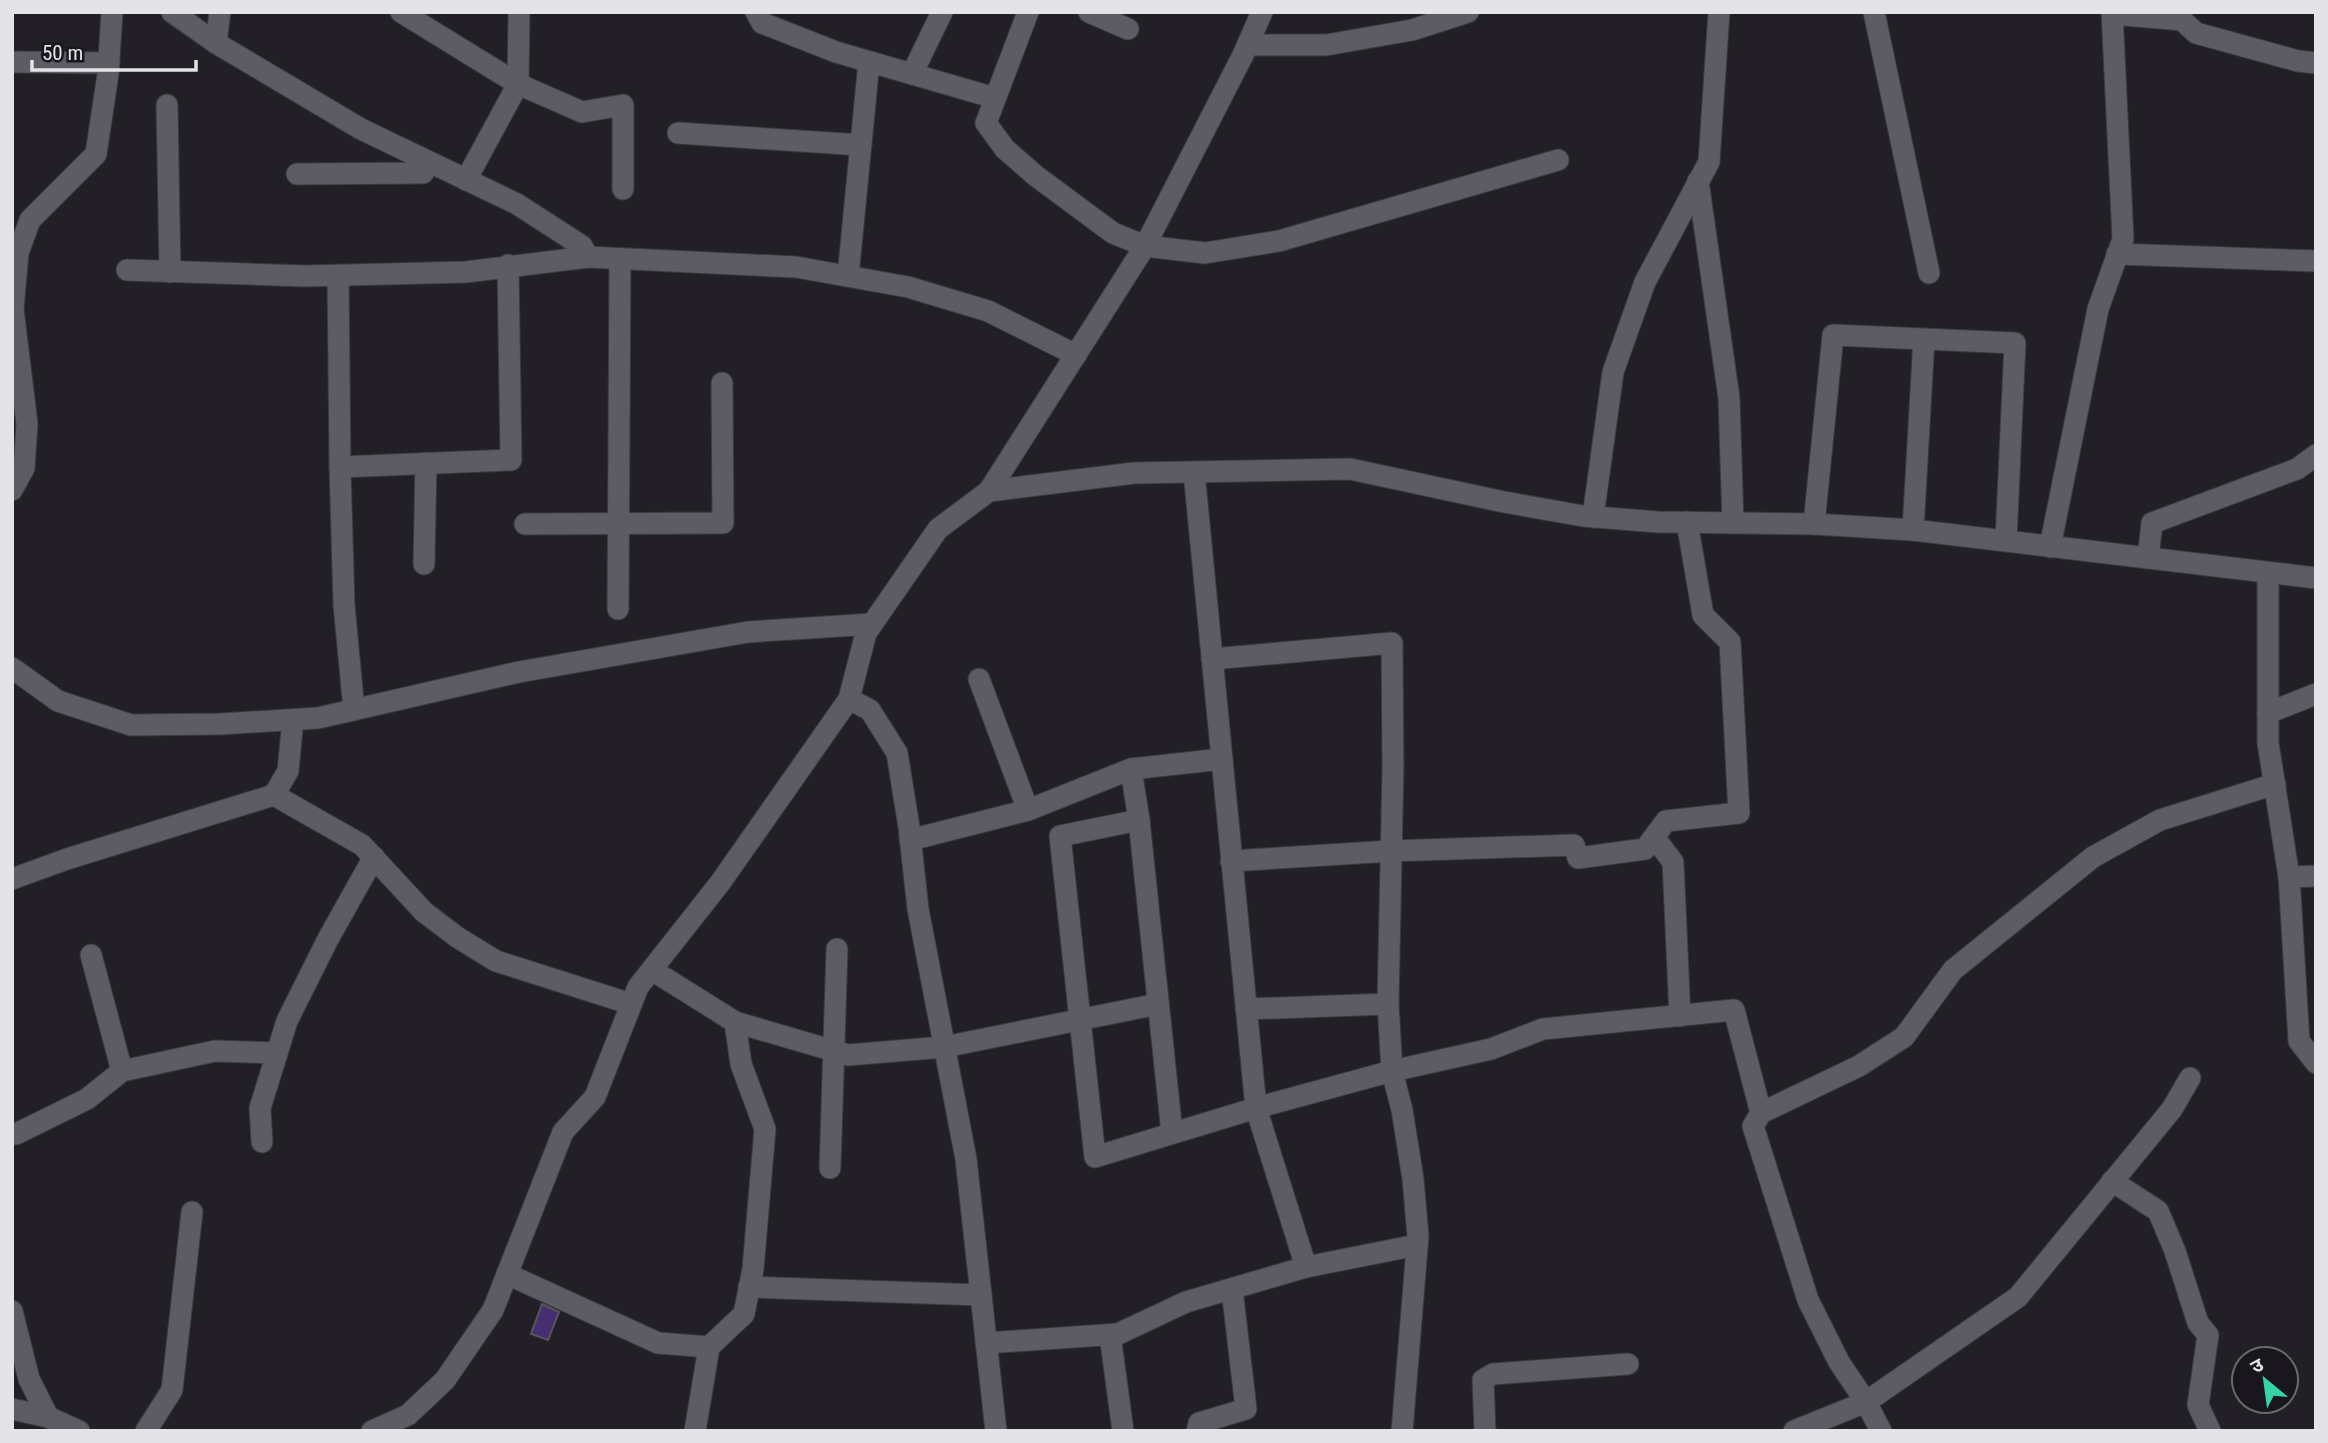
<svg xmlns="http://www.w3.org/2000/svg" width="2328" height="1443" font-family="'Roboto Condensed','Noto Sans Devanagari',sans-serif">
	<rect width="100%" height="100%" fill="#222026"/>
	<polygon fill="#462e71" stroke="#57555d" stroke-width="2" points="542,1304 559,1312 548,1340 531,1334"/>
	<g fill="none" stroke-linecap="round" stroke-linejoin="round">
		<g stroke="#3b3a3f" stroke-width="23">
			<g id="minor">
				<polyline points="172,12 216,43 361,129 517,204 582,246 588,257"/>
				<polyline points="401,12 518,84 582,112 623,105 623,189"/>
				<polyline points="756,12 762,23 836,52 995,98"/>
				<polyline points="1028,12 986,123 1005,149 1036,176 1113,233 1145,246 1205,253 1279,241 1558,160"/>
				<polyline points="1089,12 1128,29"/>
				<polyline points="1874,12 1929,273"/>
				<polyline points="2112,14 2182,20 2196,33 2298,61 2316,63"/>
				<polyline points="216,43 220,12"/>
				<polyline points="1248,45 1326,45 1412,30 1468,12"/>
				<polyline points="12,62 109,63"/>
				<polyline points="912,74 942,12"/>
				<polyline points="167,105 170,272"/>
				<polyline points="678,133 861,145"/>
				<polyline points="297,174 423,173 430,163"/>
				<polyline points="466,180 518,84 519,12"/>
				<polyline points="1698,181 1729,398 1733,523"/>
				<polyline points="2117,254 2316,261"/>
				<polyline points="127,270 305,276 466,272 588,257 796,267 908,287 988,311 1076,355"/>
				<polyline points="338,275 340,467 344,605 354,710"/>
				<polyline points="848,276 869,62"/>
				<polyline points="340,467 511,460 508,265"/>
				<polyline points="1194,472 1256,1108 1306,1267"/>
				<polyline points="12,490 24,468 27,424 13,309 18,253 30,220 96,154 108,74 112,12"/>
				<polyline points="989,491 1134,473 1350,469 1504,502 1583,516 1658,522 1814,524 1913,530 2316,578"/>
				<polyline points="1593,517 1613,372 1645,282 1709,162 1719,12"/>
				<polyline points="525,524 723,523 722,383"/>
				<polyline points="1814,524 1833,335 2015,343 2006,540"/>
				<polyline points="1913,530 1924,339"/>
				<polyline points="2050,547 2098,309 2123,239 2112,12"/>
				<polyline points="2148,558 2152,523 2297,469 2316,455"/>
				<polyline points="424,564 426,463"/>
				<polyline points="2268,573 2268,743 2289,877 2316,876"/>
				<polyline points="618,609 620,259"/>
				<polyline points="1212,659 1392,643 1393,767 1388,1004 1392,1071 1402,1110 1413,1179 1418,1236 1402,1431"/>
				<polyline points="12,668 58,701 131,725 220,724 318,718 519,672 748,632 872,624"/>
				<polyline points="979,679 1028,810"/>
				<polyline points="849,699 870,710 897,753 909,827 918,909 966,1159 996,1431"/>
				<polyline points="2268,713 2316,694"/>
				<polyline points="274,795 362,845 424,912 457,937 496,961 631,1004"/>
				<polyline points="1139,820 1060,836 1095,1157 1256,1108 1392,1071 1491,1049 1543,1029 1734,1010 1761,1113 1753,1126 1808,1300 1839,1362 1866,1402 1881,1431"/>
				<polyline points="1654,837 1673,862 1680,1016"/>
				<polyline points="910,840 1028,810 1131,769"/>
				<polyline points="1231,861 1391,851 1574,845 1578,858 1645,849 1666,821 1739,813 1730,642 1703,615 1687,522"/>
				<polyline points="2289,876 2299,1041 2316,1063"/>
				<polyline points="12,879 67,859 274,795 288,771 293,720"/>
				<polyline points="91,955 122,1071"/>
				<polyline points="652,970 735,1022 848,1055 944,1047 1158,1004"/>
				<polyline points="1246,1009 1388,1004"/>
				<polyline points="1761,1113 1859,1066 1904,1037 1953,970 2093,857 2160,820 2275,784"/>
				<polyline points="1172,1133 1139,820 1131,769 1222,759"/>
				<polyline points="16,1134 87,1099 122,1071 215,1051 277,1053"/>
				<polyline points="262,1142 260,1108 287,1021 328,939 374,857"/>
				<polyline points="830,1168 837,949"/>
				<polyline points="2112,1181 2158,1211 2175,1251 2198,1323 2208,1335 2198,1405 2210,1431"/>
				<polyline points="507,1274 658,1343 709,1347 744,1314 753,1269 765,1129 741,1064 735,1022"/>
				<polyline points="749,1287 981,1295"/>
				<polyline points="12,1311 29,1379 48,1417 79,1431"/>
				<polyline points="1110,1335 1123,1431"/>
				<polyline points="986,1343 1118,1334 1186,1302 1306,1267 1417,1245"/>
				<polyline points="12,1409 48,1417"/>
				<polyline points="146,1431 172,1390 192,1212"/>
				<polyline points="372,1431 408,1415 445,1380 493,1310 563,1132 595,1097 638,987 720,883 849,699 866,633 938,529 989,491 1145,246 1243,55 1262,12"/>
				<polyline points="695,1431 709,1347"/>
				<polyline points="1197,1431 1199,1423 1246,1409 1232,1289"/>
				<polyline points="1485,1431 1483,1380 1493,1374 1628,1364"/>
				<polyline points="1794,1431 1866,1402 2018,1297 2172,1109 2190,1078"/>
			</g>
		</g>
		<use href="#minor" stroke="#5d5b63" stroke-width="21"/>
	</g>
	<rect width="2328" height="1443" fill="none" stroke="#e4e3e7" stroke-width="28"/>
	<g transform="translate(2265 1380) rotate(331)"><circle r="33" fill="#19171d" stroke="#6a696e" stroke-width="2"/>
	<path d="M0-5L12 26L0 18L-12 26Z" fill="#34d4a8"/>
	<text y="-10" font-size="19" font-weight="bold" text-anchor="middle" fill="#e4e3e7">उ</text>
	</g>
	<path d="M32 60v10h164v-10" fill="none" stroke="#e4e3e7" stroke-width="3.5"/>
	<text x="42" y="60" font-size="21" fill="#e4e3e7" stroke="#19171d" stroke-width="5" paint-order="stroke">50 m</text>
</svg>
